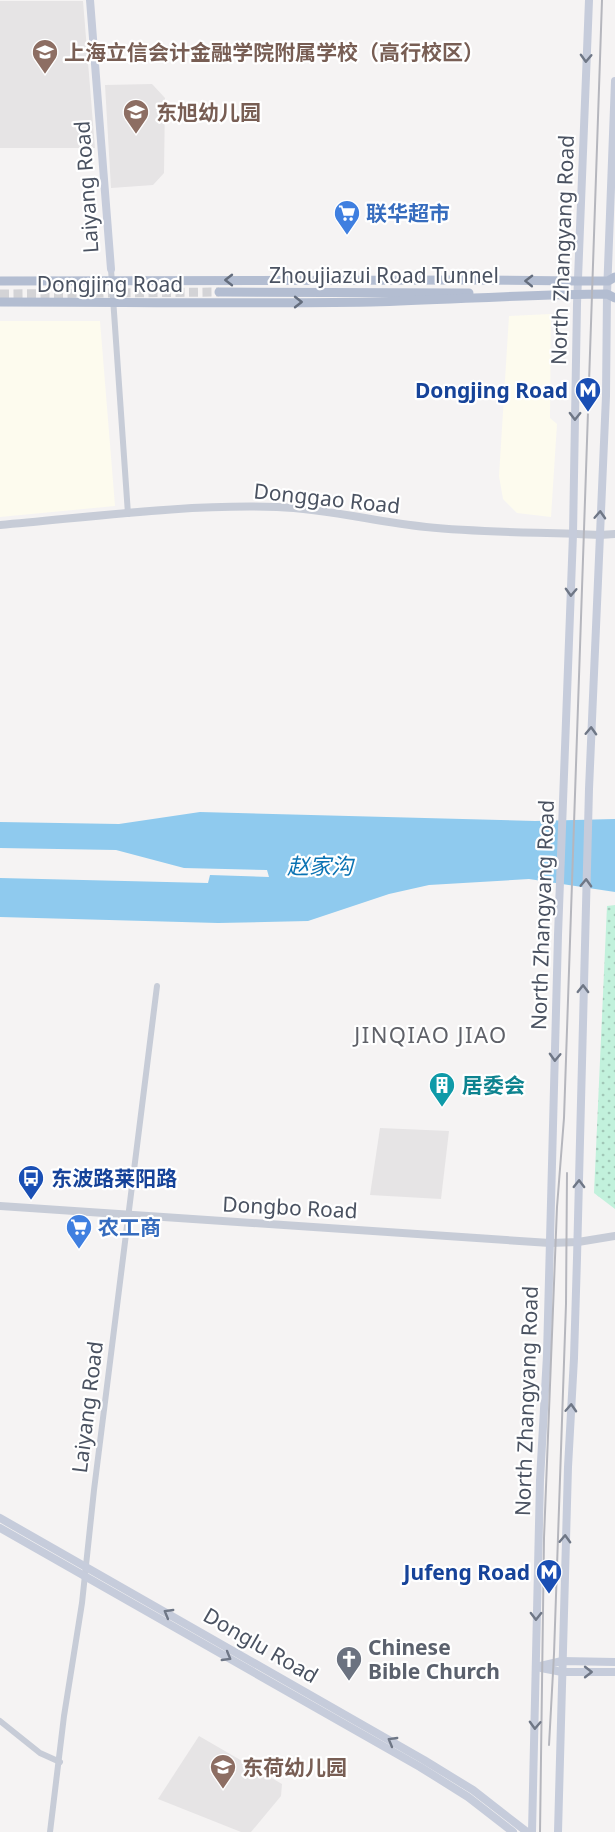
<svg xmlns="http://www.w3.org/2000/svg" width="615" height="1832" font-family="'Noto Sans','Noto Sans SC',sans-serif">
	<defs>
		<pattern id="grass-dots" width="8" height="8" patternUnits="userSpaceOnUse" patternTransform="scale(1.5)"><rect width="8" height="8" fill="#c2f1dc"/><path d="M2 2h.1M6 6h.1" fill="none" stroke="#a0c6b6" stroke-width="1.8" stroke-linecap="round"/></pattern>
	</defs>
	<rect width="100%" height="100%" fill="#f5f3f3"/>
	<g fill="#fdfbee">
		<polygon points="551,314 550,418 557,424 551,517 517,513 503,499 499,476 509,316"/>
		<polygon points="0,321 100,321 115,506 0,517"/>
	</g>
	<g fill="#e6e4e5">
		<polygon points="0,1 83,1 95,148 0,148"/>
		<polygon points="152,84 165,98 164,173 153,185 111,188 105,85"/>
		<polygon points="380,1128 449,1131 441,1199 370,1195"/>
		<polygon points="199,1736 282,1784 281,1796 251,1832 241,1832 158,1799"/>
	</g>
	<polygon fill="url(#grass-dots)" points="615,905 615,1209 594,1193 607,906"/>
	<polygon fill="#8fcaee" points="200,812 535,821 615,819 615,892 529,879 429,885 389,894 308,921 218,923 0,917 0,878 208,883 210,875 269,877 267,870 184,868 116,850 0,848 0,822 119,824"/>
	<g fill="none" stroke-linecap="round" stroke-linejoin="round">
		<polyline stroke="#d3d3d6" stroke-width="9" stroke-dasharray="9 4.5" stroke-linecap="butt" points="0,294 219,292"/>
		<g stroke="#c7ccd7" stroke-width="6">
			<polyline points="111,269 128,514"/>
			<polyline points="0,1721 40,1753 60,1762"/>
			<polyline points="50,1832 64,1716 82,1603 94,1490 157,986"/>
		</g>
		<g stroke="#c7ccd7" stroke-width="8">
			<path d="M0 525C92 517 185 504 277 507 328 509 377 522 426 527 484 533 542 532 600 535L615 534"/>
			<polyline points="0,1206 550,1243 578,1242 615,1236"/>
		</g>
		<g stroke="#c6ccdb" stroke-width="8">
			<polyline points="90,0 111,269"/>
			<polyline points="0,1518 424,1760 473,1790 527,1832"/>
			<polyline points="0,1528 420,1767 468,1797 513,1832"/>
			<polyline points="536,1667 562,1661 615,1662"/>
			<polyline points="541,1668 562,1672 615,1672"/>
			<polyline points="532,1832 540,1480 547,1355 558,935 573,534 577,304 589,0"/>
			<polyline points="558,1832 568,1467 574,1358 577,1258 589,789 606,396 607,294 615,81"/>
		</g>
		<g stroke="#b3bdd1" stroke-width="9">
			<polyline points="0,281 474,280 578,281 608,281 615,277"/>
			<polyline points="219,292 469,293"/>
			<path d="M0 302C124 302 248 304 372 302 450 300 529 294 607 294L615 298"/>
		</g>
		<g stroke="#b5b6bd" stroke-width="2">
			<polyline points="549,1745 554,1654 566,1304 567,1173"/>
			<polyline points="540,1832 544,1538 557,1207 564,1118 602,0"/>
		</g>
	</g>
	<defs><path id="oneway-chevron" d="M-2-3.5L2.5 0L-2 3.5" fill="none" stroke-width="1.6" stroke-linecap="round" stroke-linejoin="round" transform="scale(1.5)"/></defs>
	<g stroke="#6f7786">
		<use href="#oneway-chevron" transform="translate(586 58) rotate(92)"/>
		<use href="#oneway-chevron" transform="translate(575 416) rotate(91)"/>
		<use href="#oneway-chevron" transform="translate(600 515) rotate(-87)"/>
		<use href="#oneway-chevron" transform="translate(571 592) rotate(92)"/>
		<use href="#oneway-chevron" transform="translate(591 731) rotate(-88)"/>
		<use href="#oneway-chevron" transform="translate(586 883) rotate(-88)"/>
		<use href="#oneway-chevron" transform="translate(583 989) rotate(-89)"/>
		<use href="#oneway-chevron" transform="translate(555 1057) rotate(92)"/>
		<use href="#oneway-chevron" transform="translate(579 1184) rotate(-89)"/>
		<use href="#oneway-chevron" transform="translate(571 1408) rotate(-87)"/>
		<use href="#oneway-chevron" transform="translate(565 1539) rotate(-88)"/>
		<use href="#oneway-chevron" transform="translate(168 1613) rotate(-150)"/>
		<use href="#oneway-chevron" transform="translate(536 1616) rotate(91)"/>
		<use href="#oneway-chevron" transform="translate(227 1657) rotate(30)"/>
		<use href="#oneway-chevron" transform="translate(588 1672)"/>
		<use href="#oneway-chevron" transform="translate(535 1725) rotate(92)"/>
		<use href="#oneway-chevron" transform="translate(392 1741) rotate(-150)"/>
	</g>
	<g stroke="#646d7d">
		<use href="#oneway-chevron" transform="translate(229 280) rotate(-180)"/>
		<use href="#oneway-chevron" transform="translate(529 281) rotate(-179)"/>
		<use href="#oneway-chevron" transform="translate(298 302)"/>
	</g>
	<defs>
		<g id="university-pin" transform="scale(1.35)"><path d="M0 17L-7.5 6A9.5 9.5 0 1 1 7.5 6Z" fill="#8d6e63" stroke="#fff"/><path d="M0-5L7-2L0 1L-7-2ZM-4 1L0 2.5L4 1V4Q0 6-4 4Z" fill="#fff"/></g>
		<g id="school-pin" transform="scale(1.35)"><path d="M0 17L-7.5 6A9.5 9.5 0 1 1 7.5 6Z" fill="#8d6e63" stroke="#fff"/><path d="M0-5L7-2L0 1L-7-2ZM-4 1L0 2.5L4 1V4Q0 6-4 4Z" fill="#fff"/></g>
		<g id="supermarket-pin" transform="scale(1.35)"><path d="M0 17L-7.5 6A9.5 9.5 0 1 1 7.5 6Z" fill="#3f7fe0" stroke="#fff"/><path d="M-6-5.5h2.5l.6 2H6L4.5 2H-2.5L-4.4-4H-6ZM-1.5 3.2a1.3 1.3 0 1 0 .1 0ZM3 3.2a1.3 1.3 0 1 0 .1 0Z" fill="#fff"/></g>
		<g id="metro-pin" transform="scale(1.35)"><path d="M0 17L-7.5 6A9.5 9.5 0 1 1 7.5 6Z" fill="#1a4fb4" stroke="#fff"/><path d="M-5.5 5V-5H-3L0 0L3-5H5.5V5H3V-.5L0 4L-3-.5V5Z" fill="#fff"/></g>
		<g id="building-pin" transform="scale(1.35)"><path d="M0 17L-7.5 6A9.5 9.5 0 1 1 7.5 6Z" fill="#0f9aa8" stroke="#fff"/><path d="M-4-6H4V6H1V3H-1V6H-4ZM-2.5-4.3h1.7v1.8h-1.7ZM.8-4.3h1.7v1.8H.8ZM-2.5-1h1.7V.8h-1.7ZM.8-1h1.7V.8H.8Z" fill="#fff"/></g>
		<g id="bus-pin" transform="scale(1.35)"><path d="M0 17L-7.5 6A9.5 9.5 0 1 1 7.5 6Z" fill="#1a4fb4" stroke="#fff"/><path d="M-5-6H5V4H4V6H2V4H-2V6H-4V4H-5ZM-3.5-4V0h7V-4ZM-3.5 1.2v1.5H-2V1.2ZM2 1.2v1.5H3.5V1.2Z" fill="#fff"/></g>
		<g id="church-pin" transform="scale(1.35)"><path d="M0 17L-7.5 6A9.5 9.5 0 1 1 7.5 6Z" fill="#6b7280" stroke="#fff"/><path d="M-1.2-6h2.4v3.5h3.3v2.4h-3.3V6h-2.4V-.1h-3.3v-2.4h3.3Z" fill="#fff"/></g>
	</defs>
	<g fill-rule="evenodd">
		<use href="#university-pin" x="45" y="52"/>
		<use href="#school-pin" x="136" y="112"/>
		<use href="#supermarket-pin" x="347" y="213"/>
		<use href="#metro-pin" x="588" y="390"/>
		<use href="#building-pin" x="442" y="1085"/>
		<use href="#bus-pin" x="31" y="1178"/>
		<use href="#supermarket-pin" x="79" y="1227"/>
		<use href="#metro-pin" x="549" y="1572"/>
		<use href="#church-pin" x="349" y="1659"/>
		<use href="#school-pin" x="223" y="1767"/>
	</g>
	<g text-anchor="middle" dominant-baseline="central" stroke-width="4.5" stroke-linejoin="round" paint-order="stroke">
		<g font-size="21" font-weight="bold" fill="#785e54" stroke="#fff" text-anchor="start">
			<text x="64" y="52">上海立信会计金融学院附属学校（高行校区）</text>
			<text x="156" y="112">东旭幼儿园</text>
			<text x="242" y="1767">东荷幼儿园</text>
		</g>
		<g font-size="21" fill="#4a5261" stroke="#fff">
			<text transform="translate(86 187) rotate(-94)">Laiyang Road</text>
			<text transform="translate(562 250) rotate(-88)">North Zhangyang Road</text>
			<text x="384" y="275">Zhoujiazui Road Tunnel</text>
			<text x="110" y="284">Dongjing Road</text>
			<text transform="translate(327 498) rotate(6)">Donggao Road</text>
			<text transform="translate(542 915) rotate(-88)">North Zhangyang Road</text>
			<text transform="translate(290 1207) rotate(3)">Dongbo Road</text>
			<text transform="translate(526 1401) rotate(-88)">North Zhangyang Road</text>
			<text transform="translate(87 1407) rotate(-83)">Laiyang Road</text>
			<text transform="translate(261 1645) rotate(30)">Donglu Road</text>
		</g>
		<g font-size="21" font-weight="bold" fill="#366cbe" stroke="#fff" text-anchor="start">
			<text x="366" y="213">联华超市</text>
			<text x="98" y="1227">农工商</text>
		</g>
		<g font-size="21" font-weight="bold" fill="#164399" stroke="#fff" text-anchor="end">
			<text x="568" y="390">Dongjing Road</text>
			<text x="51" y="1178" text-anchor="start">东波路莱阳路</text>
			<text x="530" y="1572">Jufeng Road</text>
		</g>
		<g font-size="21" font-weight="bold" fill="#0d838f" stroke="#fff" text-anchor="start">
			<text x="462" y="1085">居委会</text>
		</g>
		<g font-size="21" font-weight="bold" fill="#5b616d" stroke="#fff" text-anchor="start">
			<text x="368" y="1647">Chinese<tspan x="368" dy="24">Bible Church</tspan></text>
		</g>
		<g font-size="22" font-style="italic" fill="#0b73b3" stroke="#fff">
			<text x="320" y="865">赵家沟</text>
		</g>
		<g font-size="22" letter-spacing="1.5" fill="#5f6168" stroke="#fff">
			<text x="431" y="1034">JINQIAO JIAO</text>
		</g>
	</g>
</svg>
